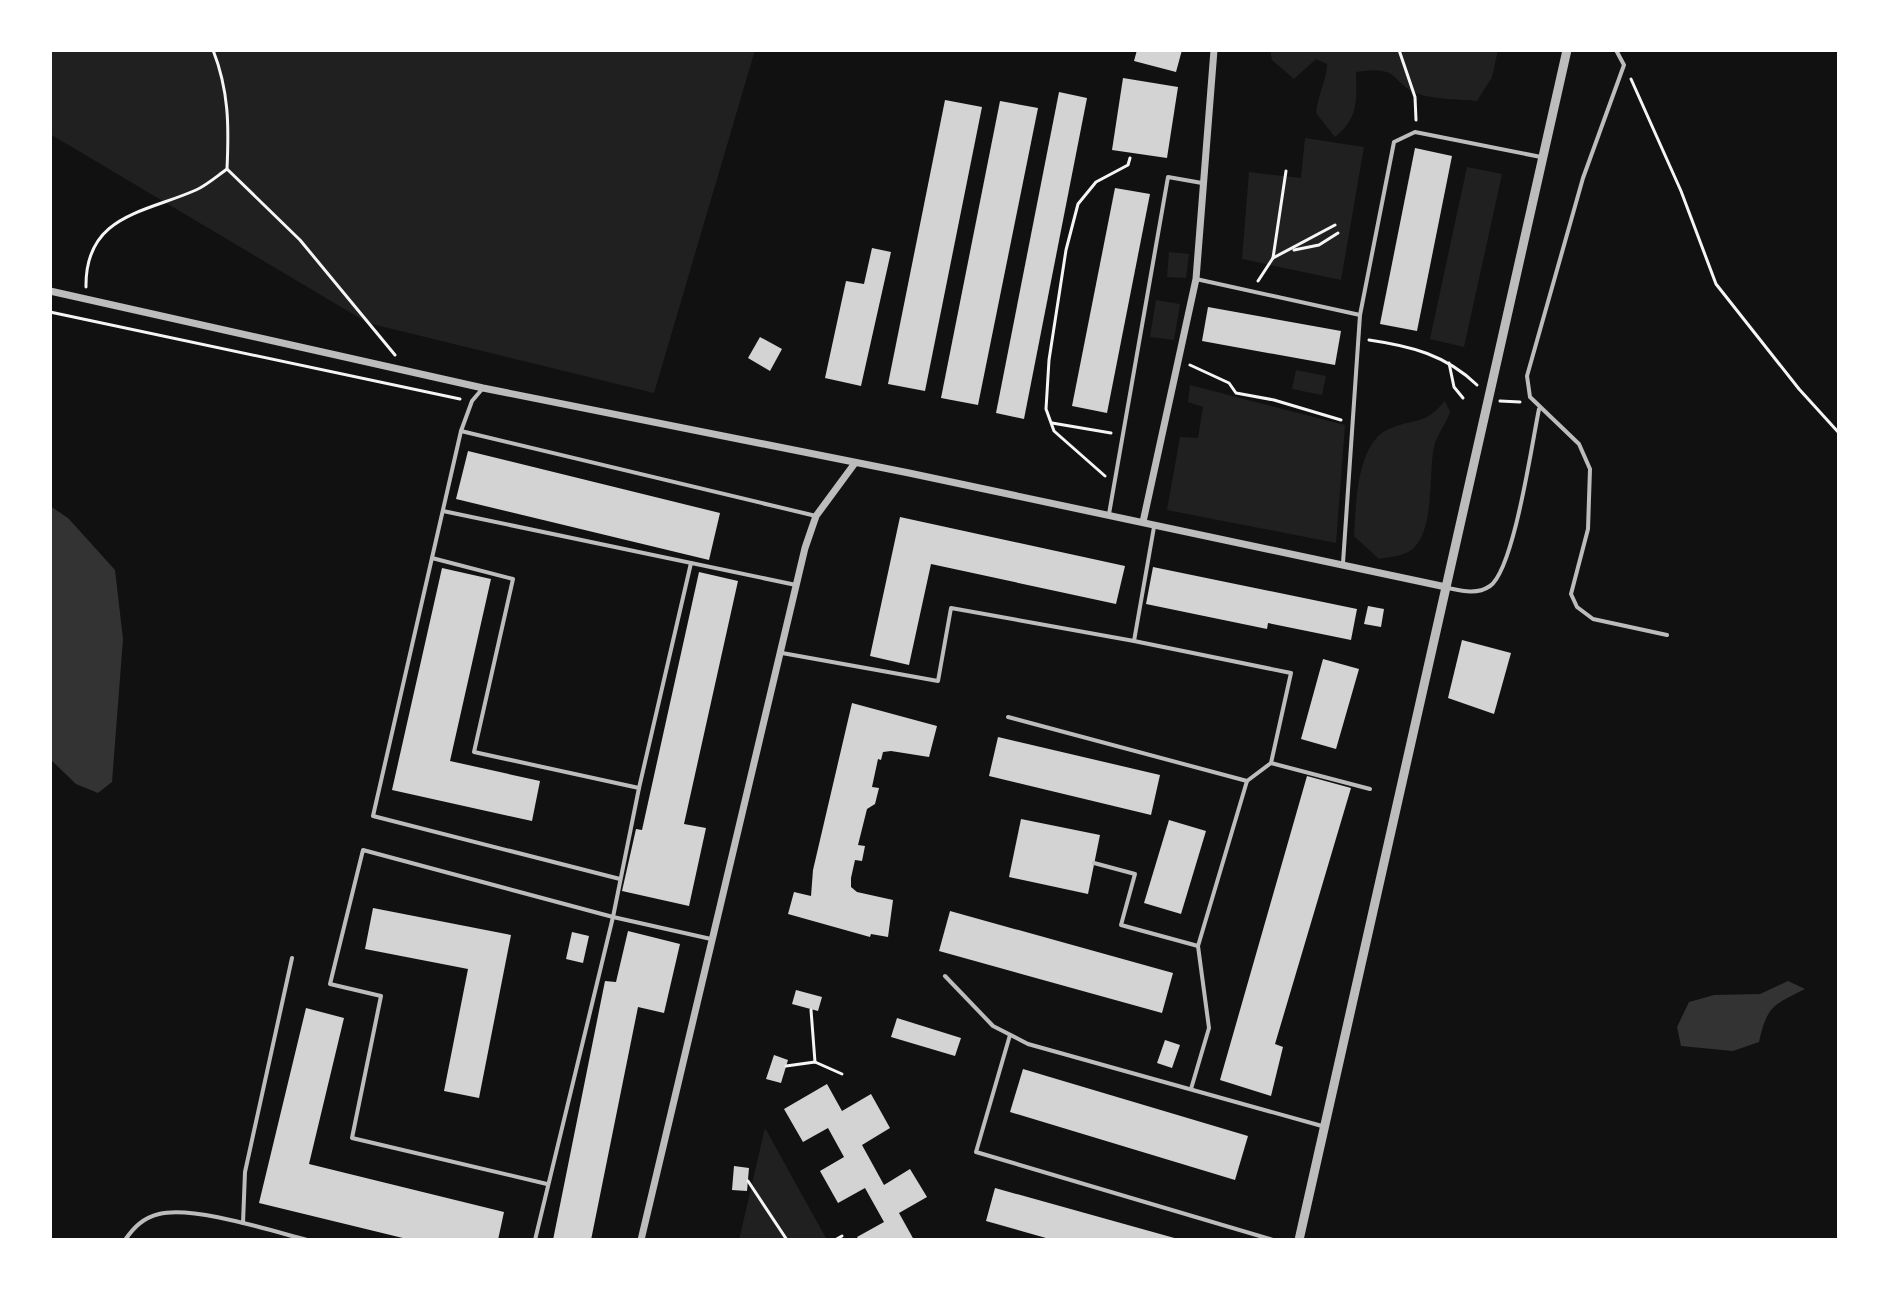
<svg xmlns="http://www.w3.org/2000/svg" width="1889" height="1290" font-family="'Nunito Sans',sans-serif">
	<rect width="100%" height="100%" fill="#111"/>
	<g fill="#202020">
		<polygon points="50,50 755,50 654,393 368,323 50,134"/>
		<path d="M1270 50H1498L1492 77 1477 101C1460 99 1436 100 1419 94 1390 84 1402 64 1356 72 1357 100 1358 119 1335 137L1316 113C1318 93 1327 80 1327 64L1316 59 1294 79 1272 60Z"/>
		<polygon points="1305,138 1364,147 1341,280 1242,259 1249,172 1301,178"/>
		<polygon points="1467,167 1502,174 1464,347 1430,339"/>
		<polygon points="1169,252 1189,254 1186,278 1167,277"/>
		<polygon points="1156,300 1180,304 1174,340 1150,337"/>
		<polygon points="1296,370 1326,376 1322,395 1292,389"/>
		<polygon points="1190,385 1345,425 1336,543 1167,510 1180,437 1198,438 1203,407 1188,402"/>
		<path d="M1445 401 1450 412C1446 424 1437 434 1434 447 1428 473 1436 533 1410 551 1402 556 1389 557 1379 559L1354 536C1356 505 1356 441 1391 428 1419 417 1423 426 1445 401Z"/>
		<polygon points="765,1128 827,1240 739,1240"/>
	</g>
	<g fill="#333">
		<polygon points="50,506 68,518 115,570 123,639 112,782 98,793 76,784 50,759"/>
		<path d="M1788 981 1805 989C1773 1005 1767 1006 1759 1042L1733 1051 1681 1046 1677 1027 1689 1002 1714 995 1760 994Z"/>
	</g>
	<g fill="#d3d3d3">
		<polygon points="1137,50 1182,50 1176,72 1134,61"/>
		<polygon points="1123,78 1178,87 1167,158 1112,150"/>
		<polygon points="1059,92 1087,98 1024,419 996,413"/>
		<polygon points="945,100 982,107 925,391 888,384"/>
		<polygon points="1000,101 1038,108 978,405 941,398"/>
		<polygon points="1415,148 1452,156 1417,331 1380,324"/>
		<polygon points="1115,188 1150,194 1107,413 1072,406"/>
		<polygon points="872,248 891,252 861,386 825,378 846,281 864,284"/>
		<polygon points="1208,307 1341,331 1335,365 1202,341"/>
		<polygon points="760,337 782,349 770,371 748,358"/>
		<polygon points="468,451 720,513 709,560 456,499"/>
		<polygon points="900,517 1125,566 1116,604 931,564 909,665 870,656"/>
		<polygon points="1153,567 1357,609 1351,640 1268,623 1267,629 1146,604"/>
		<polygon points="442,568 491,579 450,761 540,781 532,821 392,790"/>
		<polygon points="699,572 738,581 684,824 706,828 689,906 622,891 636,829 642,830"/>
		<polygon points="1368,606 1384,609 1381,627 1364,624"/>
		<polygon points="1462,640 1511,653 1494,714 1448,698"/>
		<polygon points="1323,659 1359,669 1336,749 1301,739"/>
		<polygon points="852,703 937,726 929,757 891,751 883,752 881,760 878,759 872,787 879,788 875,804 867,809 858,845 865,846 862,861 855,860 851,878 851,887 857,892 893,900 888,937 871,934 870,937 788,914 794,892 811,896 813,870"/>
		<polygon points="998,737 1160,775 1151,815 989,776"/>
		<polygon points="1307,776 1351,788 1275,1044 1283,1047 1271,1096 1220,1080"/>
		<polygon points="1021,819 1100,835 1088,894 1009,877"/>
		<polygon points="1169,820 1206,831 1181,914 1144,903"/>
		<polygon points="373,908 511,935 479,1098 444,1091 468,969 365,949"/>
		<polygon points="950,911 1173,973 1162,1013 939,951"/>
		<polygon points="628,931 680,944 664,1013 638,1007 591,1240 553,1240 605,981 616,982"/>
		<polygon points="572,932 589,936 583,963 566,959"/>
		<polygon points="796,990 822,997 818,1011 792,1004"/>
		<polygon points="306,1008 344,1018 309,1164 504,1212 498,1240 411,1240 259,1203"/>
		<polygon points="897,1018 961,1038 955,1056 891,1037"/>
		<polygon points="1165,1040 1180,1045 1172,1068 1157,1063"/>
		<polygon points="774,1055 788,1060 781,1083 766,1079"/>
		<polygon points="1023,1069 1248,1136 1235,1180 1010,1112"/>
		<polygon points="827,1084 842,1111 871,1094 890,1128 862,1145 884,1185 910,1169 927,1197 899,1213 914,1240 859,1240 857,1237 884,1222 865,1188 838,1203 820,1171 844,1157 828,1128 803,1142 784,1109"/>
		<polygon points="734,1166 749,1168 747,1191 732,1190"/>
		<polygon points="995,1188 1178,1239 1178,1240 1053,1240 986,1221"/>
	</g>
	<g fill="none" stroke-linecap="round" stroke-linejoin="round">
		<g stroke="#f5f5f5" stroke-width="3">
			<path d="M213 50C229 91 229 126 227 169L300 240 395 355"/>
			<polyline points="1399,50 1415,97 1416,120"/>
			<polyline points="1631,79 1681,191 1716,284 1799,389 1839,433"/>
			<polyline points="1294,250 1319,245 1338,233"/>
			<polyline points="1273,258 1335,225"/>
			<polyline points="1258,281 1273,258 1286,171"/>
			<path d="M86 287C85 215 144 213 196 190 207 185 217 176 227 169"/>
			<polyline points="50,312 460,399"/>
			<path d="M1369 340C1411 346 1446 355 1477 385"/>
			<polyline points="1449,363 1454,387 1463,398"/>
			<polyline points="1190,365 1229,383 1236,393 1274,400 1341,420"/>
			<polyline points="1500,401 1520,402"/>
			<polyline points="1052,423 1111,433"/>
			<polyline points="1105,476 1054,431 1046,409 1049,360 1066,250 1078,204 1096,182 1128,165 1130,158"/>
			<polyline points="811,1010 815,1062"/>
			<polyline points="786,1066 815,1062 842,1074"/>
			<polyline points="748,1181 787,1240"/>
			<polyline points="835,1240 842,1236"/>
		</g>
		<g stroke="#bcbcbc" stroke-width="4">
			<polyline points="1616,50 1624,65 1583,178 1527,376 1530,397 1579,444 1590,469 1588,529 1571,594 1577,607 1593,619 1667,635"/>
			<polyline points="1196,279 1360,315"/>
			<polyline points="483,388 472,401 461,431 373,816 620,879"/>
			<polyline points="461,431 816,516"/>
			<polyline points="443,511 796,585"/>
			<polyline points="1109,514 1168,177 1202,183"/>
			<polyline points="432,558 513,579 474,752 639,788"/>
			<polyline points="1343,563 1360,315 1394,142 1415,132 1541,157"/>
			<path d="M1448 588C1462 591 1477 595 1490 586 1514 569 1532 443 1539 409"/>
			<polyline points="1134,641 1291,673 1271,763 1370,789"/>
			<polyline points="782,653 938,681 951,608 1134,641 1154,527"/>
			<polyline points="1008,717 1247,781"/>
			<polyline points="1094,863 1135,874 1121,925 1198,946"/>
			<polyline points="945,976 993,1026 1028,1044 1322,1126"/>
			<polyline points="1010,1035 976,1152 1273,1240"/>
			<polyline points="1191,1089 1209,1028 1198,946 1247,781 1271,763"/>
			<polyline points="547,1184 352,1138 381,996 330,984 363,850 613,917 711,939"/>
			<polyline points="243,1223 245,1172 292,958"/>
			<path d="M125 1240C134 1227 143 1218 159 1214 192 1205 272 1231 307 1240"/>
			<polyline points="535,1240 613,917 639,788 691,563"/>
		</g>
		<g stroke="#bcbcbc" stroke-width="7">
			<polyline points="50,291 483,388 909,473 1446,587"/>
			<polyline points="1143,522 1196,279 1214,50"/>
			<polyline points="641,1240 805,548 816,516 855,463"/>
		</g>
		<polyline stroke="#bcbcbc" stroke-width="9" points="1299,1240 1567,50"/>
	</g>
	<rect width="1889" height="1290" fill="none" stroke="#ffffff" stroke-width="104"/>
</svg>
